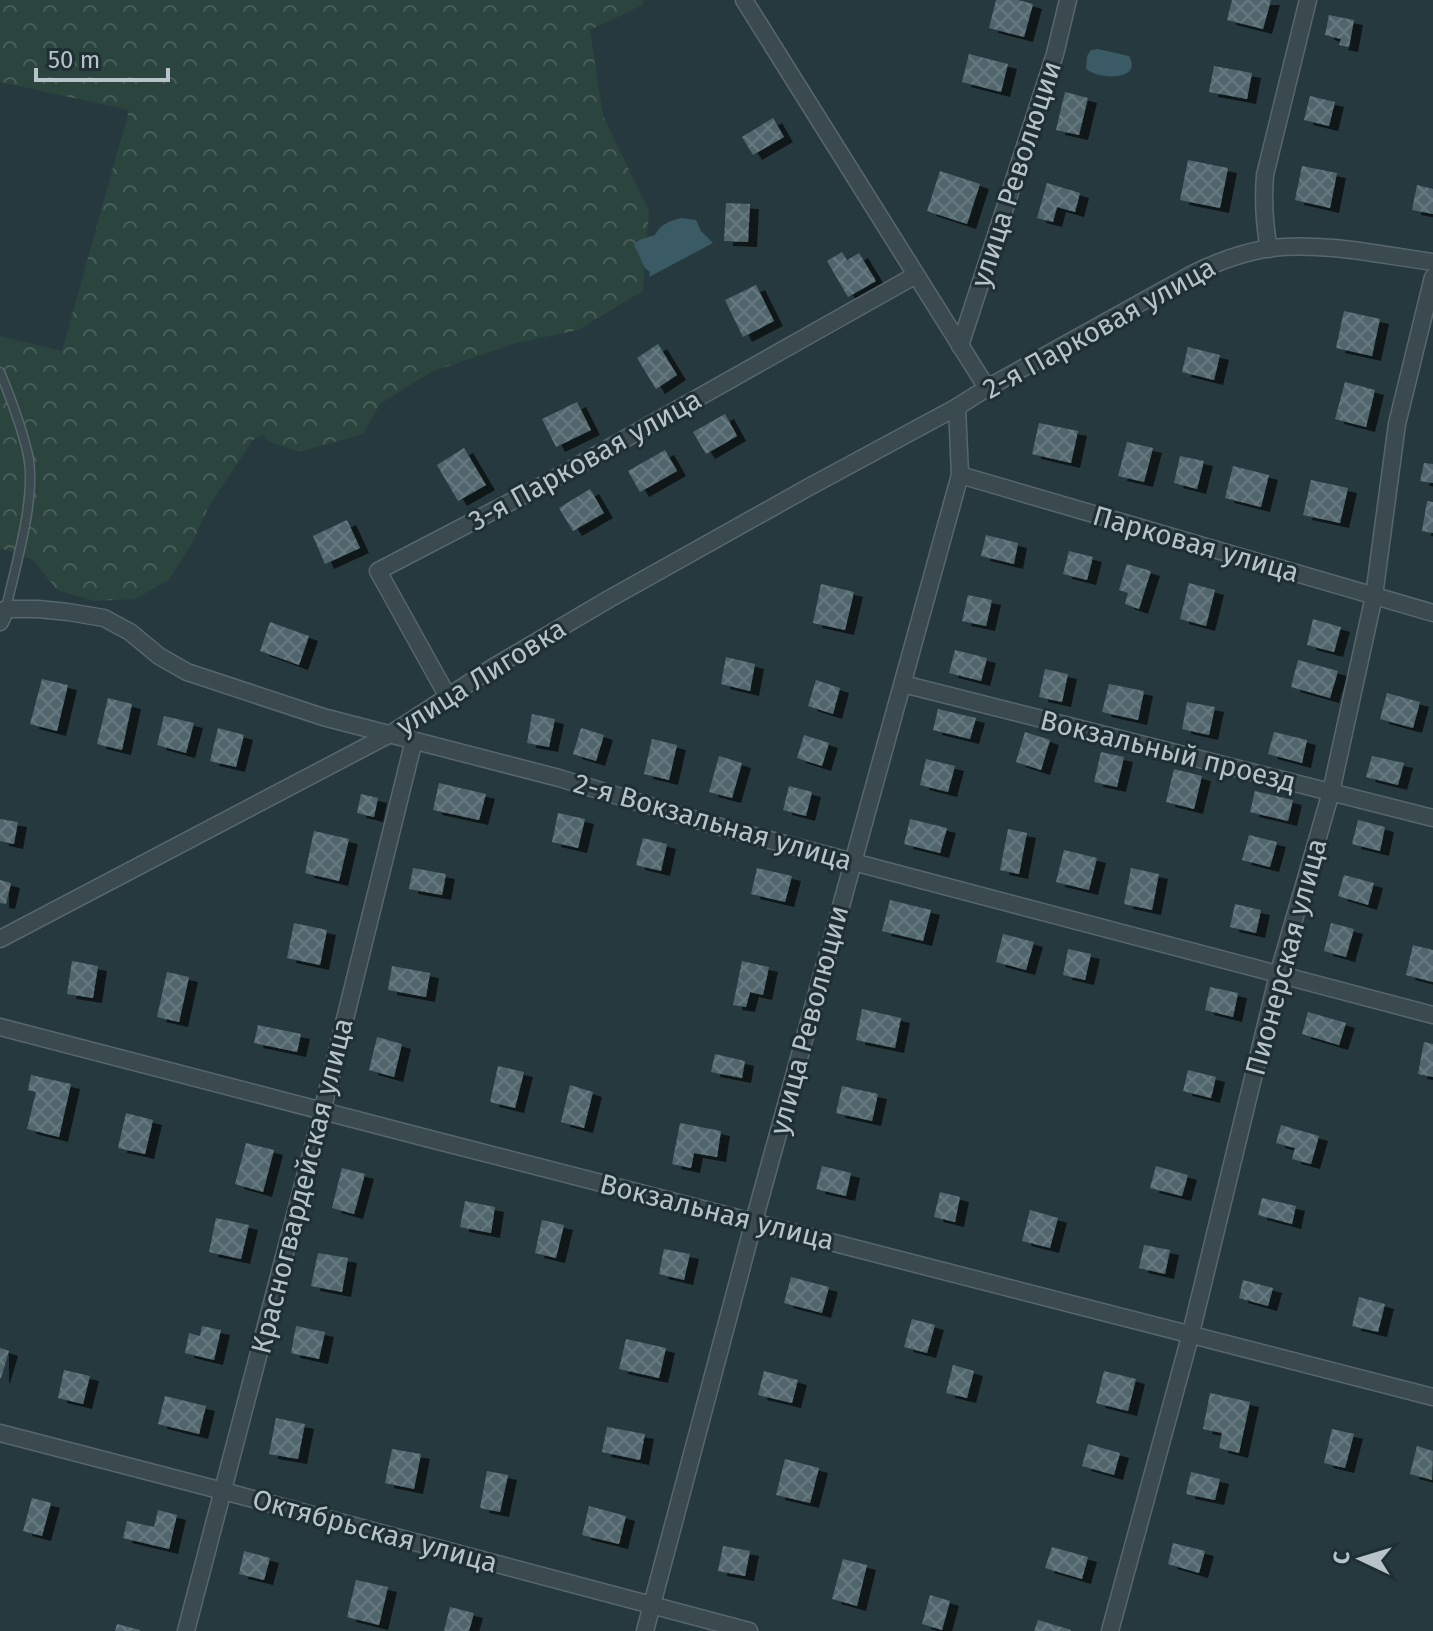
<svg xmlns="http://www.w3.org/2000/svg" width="1433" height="1631" font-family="'Fira Sans',sans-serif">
	<defs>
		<pattern id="forest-crowns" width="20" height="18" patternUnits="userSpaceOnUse" patternTransform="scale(2)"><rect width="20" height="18" fill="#2b443d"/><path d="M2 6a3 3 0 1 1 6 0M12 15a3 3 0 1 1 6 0" fill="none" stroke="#485d58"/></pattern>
		<pattern id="building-cross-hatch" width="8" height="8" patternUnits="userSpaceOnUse" patternTransform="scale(2)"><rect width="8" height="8" fill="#51666c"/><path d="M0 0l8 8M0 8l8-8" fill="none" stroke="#687a80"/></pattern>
		<filter id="shadow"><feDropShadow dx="9" dy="5" stdDeviation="0" flood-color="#0009"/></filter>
	</defs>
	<rect width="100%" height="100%" fill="#26393f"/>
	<polygon fill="url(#forest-crowns)" points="0,0 644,0 642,5 590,30 603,116 649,211 643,291 578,330 517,343 431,372 380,404 363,434 300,452 269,442 263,434 253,440 209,506 192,543 169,580 135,599 94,601 57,590 33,560 0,548 0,336 62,351 129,110 0,82"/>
	<g fill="#3a5a65">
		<path d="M1098 49 1129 56C1143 81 1099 80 1086 69L1087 56 1091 50Z"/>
		<path d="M682 218 696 220 701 231 713 243 649 277 650 272C641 267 641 255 634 246L639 240 655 235C661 223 670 221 682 218Z"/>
	</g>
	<g fill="url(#building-cross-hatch)" filter="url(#shadow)">
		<polygon points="996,0 1018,0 1033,4 1024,37 989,28"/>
		<polygon points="1232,0 1271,0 1263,29 1227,20"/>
		<polygon points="1329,15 1354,20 1349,47 1339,45 1341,39 1325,35"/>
		<polygon points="969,54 1008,64 1001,92 962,82"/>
		<polygon points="1214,66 1252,73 1247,99 1209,92"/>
		<polygon points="1065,92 1088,98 1079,135 1056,130"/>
		<polygon points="1310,96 1335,102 1329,126 1304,120"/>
		<polygon points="773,118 784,137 753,155 742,137"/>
		<polygon points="1188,160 1228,168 1220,208 1180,200"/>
		<polygon points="1302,166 1337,173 1330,208 1295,200"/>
		<polygon points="940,171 980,184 967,224 927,211"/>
		<polygon points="1047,183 1080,193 1075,212 1057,207 1053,222 1037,218"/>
		<polygon points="1417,185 1433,189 1433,214 1412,210"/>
		<polygon points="726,203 750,204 748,242 724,241"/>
		<polygon points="842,252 847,260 859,253 876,281 848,297 827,261"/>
		<polygon points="756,285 774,321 743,337 725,300"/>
		<polygon points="1344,311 1380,319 1372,356 1336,348"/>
		<polygon points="658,344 677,375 656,389 637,358"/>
		<polygon points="1188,347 1220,355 1214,380 1182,372"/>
		<polygon points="1345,382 1375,390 1366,427 1335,419"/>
		<polygon points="577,402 591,430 556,447 542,419"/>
		<polygon points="725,414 737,436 706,454 693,432"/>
		<polygon points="1039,423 1078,431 1071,463 1032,454"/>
		<polygon points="1127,442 1153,448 1144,482 1118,476"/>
		<polygon points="464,448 486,485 458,501 437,465"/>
		<polygon points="665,450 677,471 640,492 628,471"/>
		<polygon points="1180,456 1204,461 1197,489 1174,483"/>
		<polygon points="1424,463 1433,464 1433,483 1420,481"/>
		<polygon points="1233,466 1269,475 1261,507 1225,498"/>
		<polygon points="1311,480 1348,488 1340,523 1303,515"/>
		<polygon points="590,489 604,513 573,531 559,508"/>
		<polygon points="1427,501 1433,502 1433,533 1422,531"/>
		<polygon points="347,520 360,548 325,564 313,536"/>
		<polygon points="986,535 1018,543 1014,564 981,556"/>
		<polygon points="1069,551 1093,557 1087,580 1063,574"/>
		<polygon points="1127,564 1151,571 1139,609 1125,604 1128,593 1119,590"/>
		<polygon points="1189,583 1215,590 1206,626 1180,619"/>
		<polygon points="821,584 854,592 845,630 813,623"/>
		<polygon points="968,595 992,600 986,626 962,621"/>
		<polygon points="1313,619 1341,627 1334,652 1307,645"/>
		<polygon points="270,622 309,636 299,665 260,651"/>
		<polygon points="955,650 987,658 981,681 949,673"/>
		<polygon points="726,657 755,664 750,691 721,684"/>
		<polygon points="1298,660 1338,671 1330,698 1291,687"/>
		<polygon points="1045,669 1068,674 1062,702 1039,697"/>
		<polygon points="42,679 68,685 57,731 30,724"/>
		<polygon points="816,680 840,688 833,714 808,706"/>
		<polygon points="1109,684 1144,691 1138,720 1102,712"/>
		<polygon points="1387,693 1420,702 1413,728 1380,719"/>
		<polygon points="108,698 132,704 122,750 97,744"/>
		<polygon points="1187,702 1215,707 1209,735 1182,729"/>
		<polygon points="938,709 976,718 970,739 933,730"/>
		<polygon points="532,714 555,719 549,747 527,743"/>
		<polygon points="164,716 194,723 186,753 157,745"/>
		<polygon points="218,728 244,735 236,767 210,761"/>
		<polygon points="581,728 604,735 596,761 573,754"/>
		<polygon points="1025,732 1050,740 1041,770 1016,762"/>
		<polygon points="1274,732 1307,740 1302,763 1268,754"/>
		<polygon points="804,735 829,743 822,766 797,758"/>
		<polygon points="652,739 677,745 669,780 644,774"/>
		<polygon points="1101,752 1124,757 1117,787 1094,782"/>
		<polygon points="719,756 742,763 732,798 709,792"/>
		<polygon points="1372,756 1404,763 1398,785 1366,777"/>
		<polygon points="926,759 955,766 948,792 920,785"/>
		<polygon points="1174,769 1202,776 1194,809 1166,802"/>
		<polygon points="439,783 486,794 479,820 433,810"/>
		<polygon points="789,786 812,792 806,816 783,810"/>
		<polygon points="1255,791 1293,800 1288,821 1250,812"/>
		<polygon points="361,794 378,798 374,817 357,813"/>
		<polygon points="558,813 585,819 578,848 552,842"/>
		<polygon points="0,819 18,822 14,844 0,841"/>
		<polygon points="910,819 947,828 940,853 904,844"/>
		<polygon points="1358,820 1385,827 1380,851 1352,844"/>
		<polygon points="1008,829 1027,833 1019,874 1000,870"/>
		<polygon points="314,831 349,839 339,881 305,873"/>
		<polygon points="1249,835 1277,842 1270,867 1242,860"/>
		<polygon points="643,838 667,844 661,871 636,865"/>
		<polygon points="1064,850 1097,858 1089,890 1056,882"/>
		<polygon points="413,868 446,874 442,895 409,889"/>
		<polygon points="757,868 792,876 785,902 751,894"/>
		<polygon points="1131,868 1159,874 1152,910 1124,904"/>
		<polygon points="1344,875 1374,883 1368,905 1338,896"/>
		<polygon points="0,880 11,883 6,904 0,903"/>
		<polygon points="890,900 931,910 923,941 882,931"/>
		<polygon points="1235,904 1261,910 1256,933 1230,927"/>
		<polygon points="294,923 327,930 320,965 287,958"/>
		<polygon points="1331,923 1354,929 1346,957 1324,951"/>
		<polygon points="1003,934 1034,942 1026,970 996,962"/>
		<polygon points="1413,945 1433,950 1433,982 1406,975"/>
		<polygon points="1068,949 1091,954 1085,980 1063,975"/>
		<polygon points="72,961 98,966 93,998 67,994"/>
		<polygon points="742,961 769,967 763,995 750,992 746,1007 733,1005"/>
		<polygon points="392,966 430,973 426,997 388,990"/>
		<polygon points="167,972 189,977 179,1022 157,1017"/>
		<polygon points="1210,987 1238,993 1233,1017 1205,1010"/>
		<polygon points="862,1009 901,1018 895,1048 856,1040"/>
		<polygon points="1308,1012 1346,1023 1339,1045 1302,1034"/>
		<polygon points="258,1025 301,1034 297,1052 254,1043"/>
		<polygon points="377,1037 402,1044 394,1077 369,1070"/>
		<polygon points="1424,1042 1433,1044 1433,1077 1418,1074"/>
		<polygon points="715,1054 745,1061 742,1078 711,1072"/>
		<polygon points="498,1066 524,1072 515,1108 490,1102"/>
		<polygon points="1188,1070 1216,1077 1211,1098 1183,1091"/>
		<polygon points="31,1075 71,1084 59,1137 27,1129 36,1092 28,1090"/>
		<polygon points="570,1085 593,1092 584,1128 561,1122"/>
		<polygon points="842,1086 878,1094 872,1121 836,1113"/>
		<polygon points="126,1113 153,1120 145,1154 118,1148"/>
		<polygon points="680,1123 721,1131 717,1157 694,1153 691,1168 672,1164"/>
		<polygon points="1281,1125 1319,1136 1311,1164 1292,1159 1295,1148 1276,1143"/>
		<polygon points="246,1143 274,1150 263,1192 235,1184"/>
		<polygon points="822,1166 851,1173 846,1196 816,1189"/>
		<polygon points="1156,1166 1188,1175 1182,1196 1150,1188"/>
		<polygon points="342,1168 365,1174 354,1214 332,1208"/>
		<polygon points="940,1192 960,1197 955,1222 934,1217"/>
		<polygon points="1262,1198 1296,1206 1292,1224 1258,1215"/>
		<polygon points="465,1201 495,1207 491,1233 460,1227"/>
		<polygon points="1030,1210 1058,1218 1050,1248 1022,1241"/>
		<polygon points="216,1218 249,1225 241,1259 209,1252"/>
		<polygon points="542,1220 564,1225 556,1258 535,1253"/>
		<polygon points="1144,1245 1170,1250 1165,1274 1139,1268"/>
		<polygon points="664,1249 690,1254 684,1280 659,1274"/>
		<polygon points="318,1253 348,1258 342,1292 311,1286"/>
		<polygon points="791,1277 829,1287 822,1313 784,1303"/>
		<polygon points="1243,1280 1273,1288 1268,1306 1239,1298"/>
		<polygon points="1359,1297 1385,1304 1378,1332 1352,1326"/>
		<polygon points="912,1319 935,1325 927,1353 904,1347"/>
		<polygon points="202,1326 221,1330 214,1360 185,1353 189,1333 200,1336"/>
		<polygon points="296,1326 325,1332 319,1359 291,1353"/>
		<polygon points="626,1339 666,1348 659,1378 619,1369"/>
		<polygon points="0,1348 9,1351 1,1378 0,1378"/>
		<polygon points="953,1365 974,1371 967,1398 946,1393"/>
		<polygon points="64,1370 90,1376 83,1404 58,1398"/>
		<polygon points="764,1371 798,1380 792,1403 758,1395"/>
		<polygon points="1104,1371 1136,1379 1128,1411 1096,1403"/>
		<polygon points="1210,1393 1250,1402 1239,1453 1219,1448 1222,1433 1203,1429"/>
		<polygon points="165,1396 206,1406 199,1434 158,1424"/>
		<polygon points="276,1418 305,1424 298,1459 269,1454"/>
		<polygon points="607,1427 645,1434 640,1460 602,1452"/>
		<polygon points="1332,1429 1354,1434 1345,1468 1324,1463"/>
		<polygon points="1088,1444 1120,1453 1114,1475 1082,1466"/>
		<polygon points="1417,1446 1433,1451 1432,1480 1410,1474"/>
		<polygon points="392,1449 421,1454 414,1489 385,1483"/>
		<polygon points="785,1459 819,1468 810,1503 776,1495"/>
		<polygon points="487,1471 508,1475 500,1512 480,1508"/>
		<polygon points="1191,1472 1220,1479 1215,1500 1186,1494"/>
		<polygon points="32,1498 51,1503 42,1536 23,1531"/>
		<polygon points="589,1506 626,1516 619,1544 582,1535"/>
		<polygon points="158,1510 177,1515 169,1549 123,1538 127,1521 154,1527"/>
		<polygon points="1173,1543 1205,1551 1199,1573 1168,1564"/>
		<polygon points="723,1546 750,1551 745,1576 718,1571"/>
		<polygon points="1052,1547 1088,1557 1082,1579 1045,1568"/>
		<polygon points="244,1551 270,1558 264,1580 239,1574"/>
		<polygon points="843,1559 867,1565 857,1606 832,1599"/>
		<polygon points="356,1580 388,1587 379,1625 347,1617"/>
		<polygon points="930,1595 950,1601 942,1630 922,1624"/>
		<polygon points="450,1607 474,1613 469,1631 444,1631"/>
		<polygon points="1038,1620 1071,1630 1070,1631 1034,1631"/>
		<polygon points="117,1624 140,1630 140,1631 115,1631"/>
	</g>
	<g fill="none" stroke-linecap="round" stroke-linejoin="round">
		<g stroke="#58676d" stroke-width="11">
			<path id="lane" d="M0 372C11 399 22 427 28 455 37 498 15 566 6 609"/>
		</g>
		<g stroke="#58676d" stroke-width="19">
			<g id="street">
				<polyline points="744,0 987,388"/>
				<path d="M1269 249C1264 223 1263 201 1265 175L1308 0"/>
				<polyline points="960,346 1055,54 1068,0"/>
				<polyline points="960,475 1433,613"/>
				<polyline points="0,622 6,609 38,609 68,612 104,618 130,632 159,656 187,672 323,717 559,778 713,825 1433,1015"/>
				<polyline points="903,684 1433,818"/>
				<polyline points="448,697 378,571 543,485 916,275"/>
				<path d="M0 939 392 733 492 668 609 599 809 487 957 407 987 388 1194 273C1219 261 1244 252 1271 248 1325 242 1380 255 1433 262"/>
				<path d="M0 1027C477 1153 956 1272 1433 1397"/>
				<polyline points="0,1433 223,1491 749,1631"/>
				<polyline points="186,1631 322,1112 414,740"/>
				<polyline points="645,1631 754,1221 960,475 957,407"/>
				<polyline points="1110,1631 1191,1333 1278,975 1331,792 1374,596 1397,424 1433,277"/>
			</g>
		</g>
		<use href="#lane" stroke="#3a4a4f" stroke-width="8"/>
		<use href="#street" stroke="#3a4a4f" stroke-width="16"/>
	</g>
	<g text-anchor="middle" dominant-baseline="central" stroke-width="6" stroke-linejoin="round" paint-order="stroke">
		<g font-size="28" fill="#b6c4ca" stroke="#1f2f34">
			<text transform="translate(1016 174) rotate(-72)">улица Революции</text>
			<text transform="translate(1099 328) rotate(-29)">2-я Парковая улица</text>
			<text transform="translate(585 460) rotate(-29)">3-я Парковая улица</text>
			<text transform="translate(1196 544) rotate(16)">Парковая улица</text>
			<text transform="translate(481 677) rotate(-32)">улица Лиговка</text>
			<text transform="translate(1168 751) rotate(14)">Вокзальный проезд</text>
			<text transform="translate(713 822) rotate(16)">2-я Вокзальная улица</text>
			<text transform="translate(1286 957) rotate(-75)">Пионерская улица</text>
			<text transform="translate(809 1020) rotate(-75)">улица Революции</text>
			<text transform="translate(302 1186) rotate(-76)">Красногвардейская улица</text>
			<text transform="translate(717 1212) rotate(14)">Вокзальная улица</text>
			<text transform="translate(375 1531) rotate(15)">Октябрьская улица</text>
		</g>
	</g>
	<g transform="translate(1361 1559) rotate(274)" stroke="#1f2f34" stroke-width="6" paint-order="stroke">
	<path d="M0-6L14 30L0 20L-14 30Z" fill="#b6c4ca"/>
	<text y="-12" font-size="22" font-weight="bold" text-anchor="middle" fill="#b6c4ca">С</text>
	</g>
	<path d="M36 68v12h132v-12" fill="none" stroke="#b6c4ca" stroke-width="4"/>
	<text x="48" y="68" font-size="24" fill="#b6c4ca" stroke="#1f2f34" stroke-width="6" paint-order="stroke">50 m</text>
</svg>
